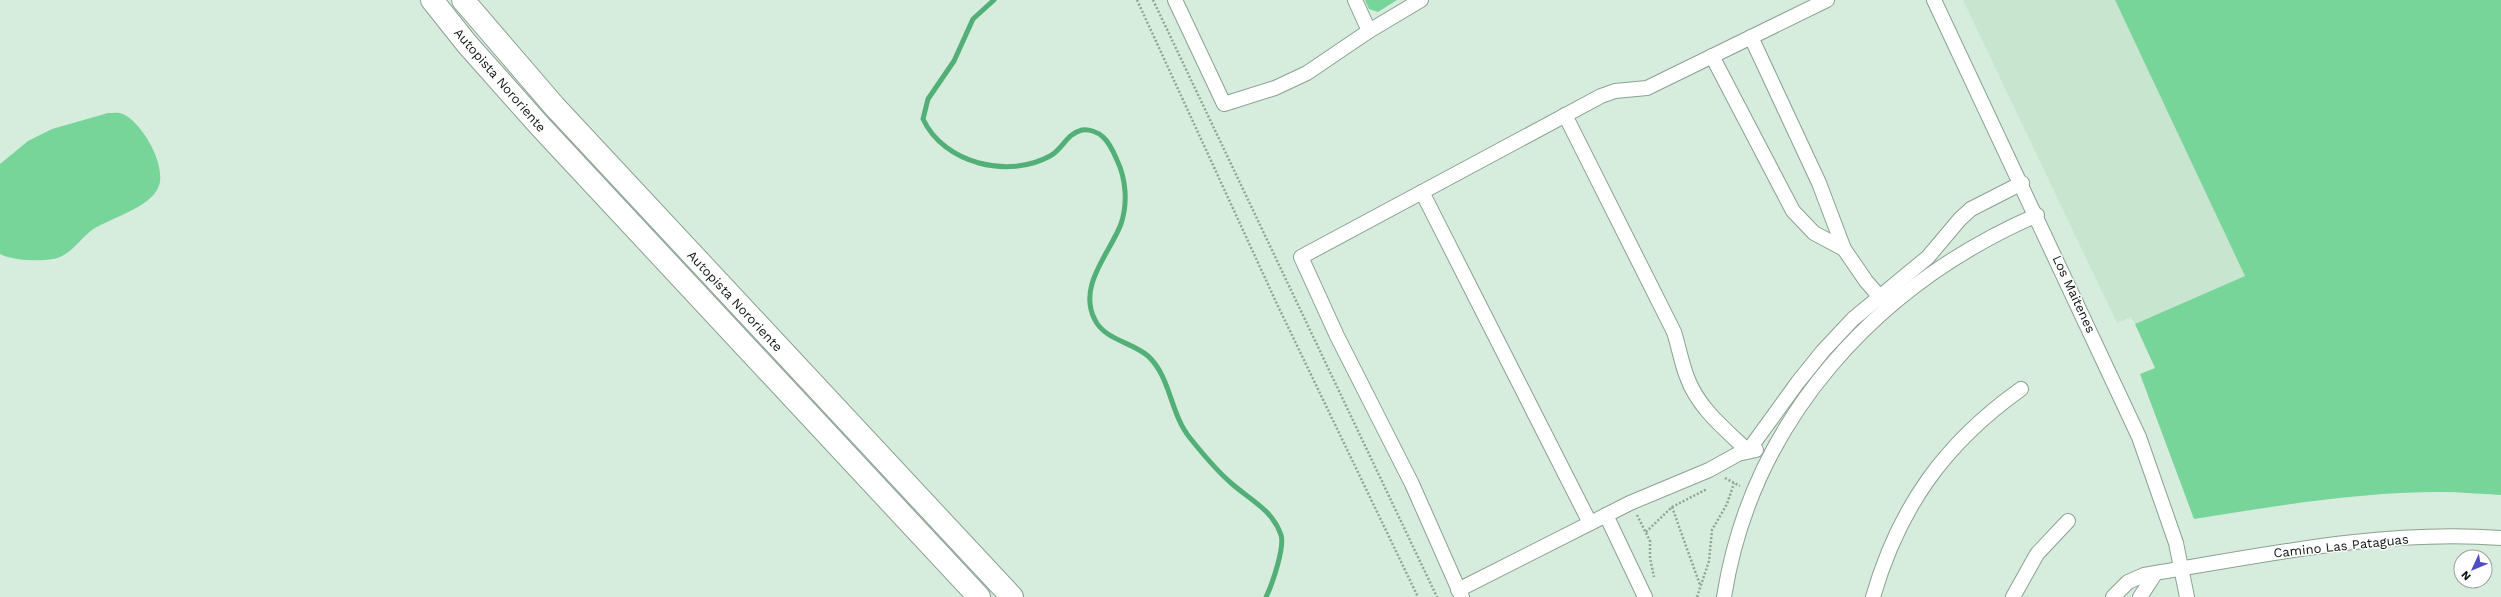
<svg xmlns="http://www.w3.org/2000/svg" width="2501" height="597" font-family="'Work Sans',sans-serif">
	<rect width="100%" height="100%" fill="#d6eddd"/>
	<polygon fill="#c7e5cf" points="1963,0 2115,0 2246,276 2135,324 2131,317 2117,323"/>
	<g fill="#78d59a">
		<polygon points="1365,0 1397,0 1378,12 1369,9"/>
		<path d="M2115 0H2501V495C2481 494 2460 492 2440 492 2358 492 2275 506 2194 519L2140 374 2155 368 2135 324 2245 276Z"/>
		<path d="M108 113C112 113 119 112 123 114 143 123 168 168 158 188 149 208 110 218 92 230 82 237 74 250 62 256 50 263 13 261 0 254V164L28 141 52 129Z"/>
	</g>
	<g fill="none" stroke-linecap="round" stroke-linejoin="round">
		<path stroke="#52b077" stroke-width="5" d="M994 0 973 19 954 61 928 99 923 119C944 164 1009 179 1050 156 1063 149 1066 134 1082 130 1089 129 1098 132 1103 137 1109 142 1114 153 1117 160 1126 179 1128 203 1121 224 1110 253 1077 286 1095 320 1105 340 1132 342 1148 356 1171 377 1170 414 1190 438 1202 453 1216 470 1231 483 1249 499 1273 510 1281 535 1285 547 1272 585 1266 597"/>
		<g stroke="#8ba192" stroke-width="16">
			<g id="minor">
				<polyline points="1175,0 1224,104 1275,88 1307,73 1369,31 1421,0"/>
				<polyline points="1355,0 1369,31"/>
				<polyline points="1934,0 2139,437 2176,543 2187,597"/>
				<polyline points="1751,37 1819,183 1844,249 1866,281 1885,303"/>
				<polyline points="1712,56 1793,211 1814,233 1844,249"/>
				<path d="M1565 115 1674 332C1679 347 1681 362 1687 377 1698 408 1725 429 1748 451"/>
				<polyline points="1422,192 1590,523"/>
				<polyline points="1748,451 1798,382 1823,351 1853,319 1928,257 1960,219 1971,209 2022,183"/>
				<polyline points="1606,515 1645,597"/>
				<polyline points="1458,590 1630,503 1709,470 1738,454 1756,450"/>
				<polyline points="1462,597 1412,484 1337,336 1301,257 1601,96 1615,91 1647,88 1827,0"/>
				<path d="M1724 597C1752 420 1876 285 2037 215"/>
				<path d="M1873 597C1899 507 1945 443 2021 389"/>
				<polyline points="2013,597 2037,554 2068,521"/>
				<path d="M2113 597 2128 582 2144 575C2259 556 2383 529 2501 538"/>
				<polyline points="2140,597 2155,574"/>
			</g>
		</g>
		<g stroke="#8ba192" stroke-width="24">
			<g id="motorway">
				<polyline points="432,0 467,44 539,125 979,597"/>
				<polyline points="463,0 555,107 1012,597"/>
			</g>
		</g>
		<g stroke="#92a498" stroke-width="2.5" stroke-dasharray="2 2" stroke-linecap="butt">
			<polyline points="1137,0 1277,304 1418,597"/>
			<polyline points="1153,0 1437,597"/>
			<polyline points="1725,478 1740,486"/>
			<polyline points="1672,507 1700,585"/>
			<polyline points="1637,515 1650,541 1650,558 1654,577"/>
			<polyline points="1646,532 1672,507 1707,489"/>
			<polyline points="1697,597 1709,561 1712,530 1727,504 1734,483"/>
		</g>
		<use href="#minor" stroke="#fff" stroke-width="14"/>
		<use href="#motorway" stroke="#fff" stroke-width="22"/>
	</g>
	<g text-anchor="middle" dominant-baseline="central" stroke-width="3" stroke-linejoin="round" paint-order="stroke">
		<g font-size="13" fill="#0c140f" stroke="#fff">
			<text transform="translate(500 80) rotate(49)">Autopista Nororiente</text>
			<text transform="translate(2074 294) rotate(65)">Los Maitenes</text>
			<text transform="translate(735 301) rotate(47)">Autopista Nororiente</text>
			<text transform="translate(2341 546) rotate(-6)">Camino Las Pataguas</text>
		</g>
	</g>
	<g transform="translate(2473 569) rotate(226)"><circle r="19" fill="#ffffff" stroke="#9ea19f"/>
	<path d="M0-3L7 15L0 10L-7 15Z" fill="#504cc3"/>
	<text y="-6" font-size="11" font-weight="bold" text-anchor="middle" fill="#0c140f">N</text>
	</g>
</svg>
